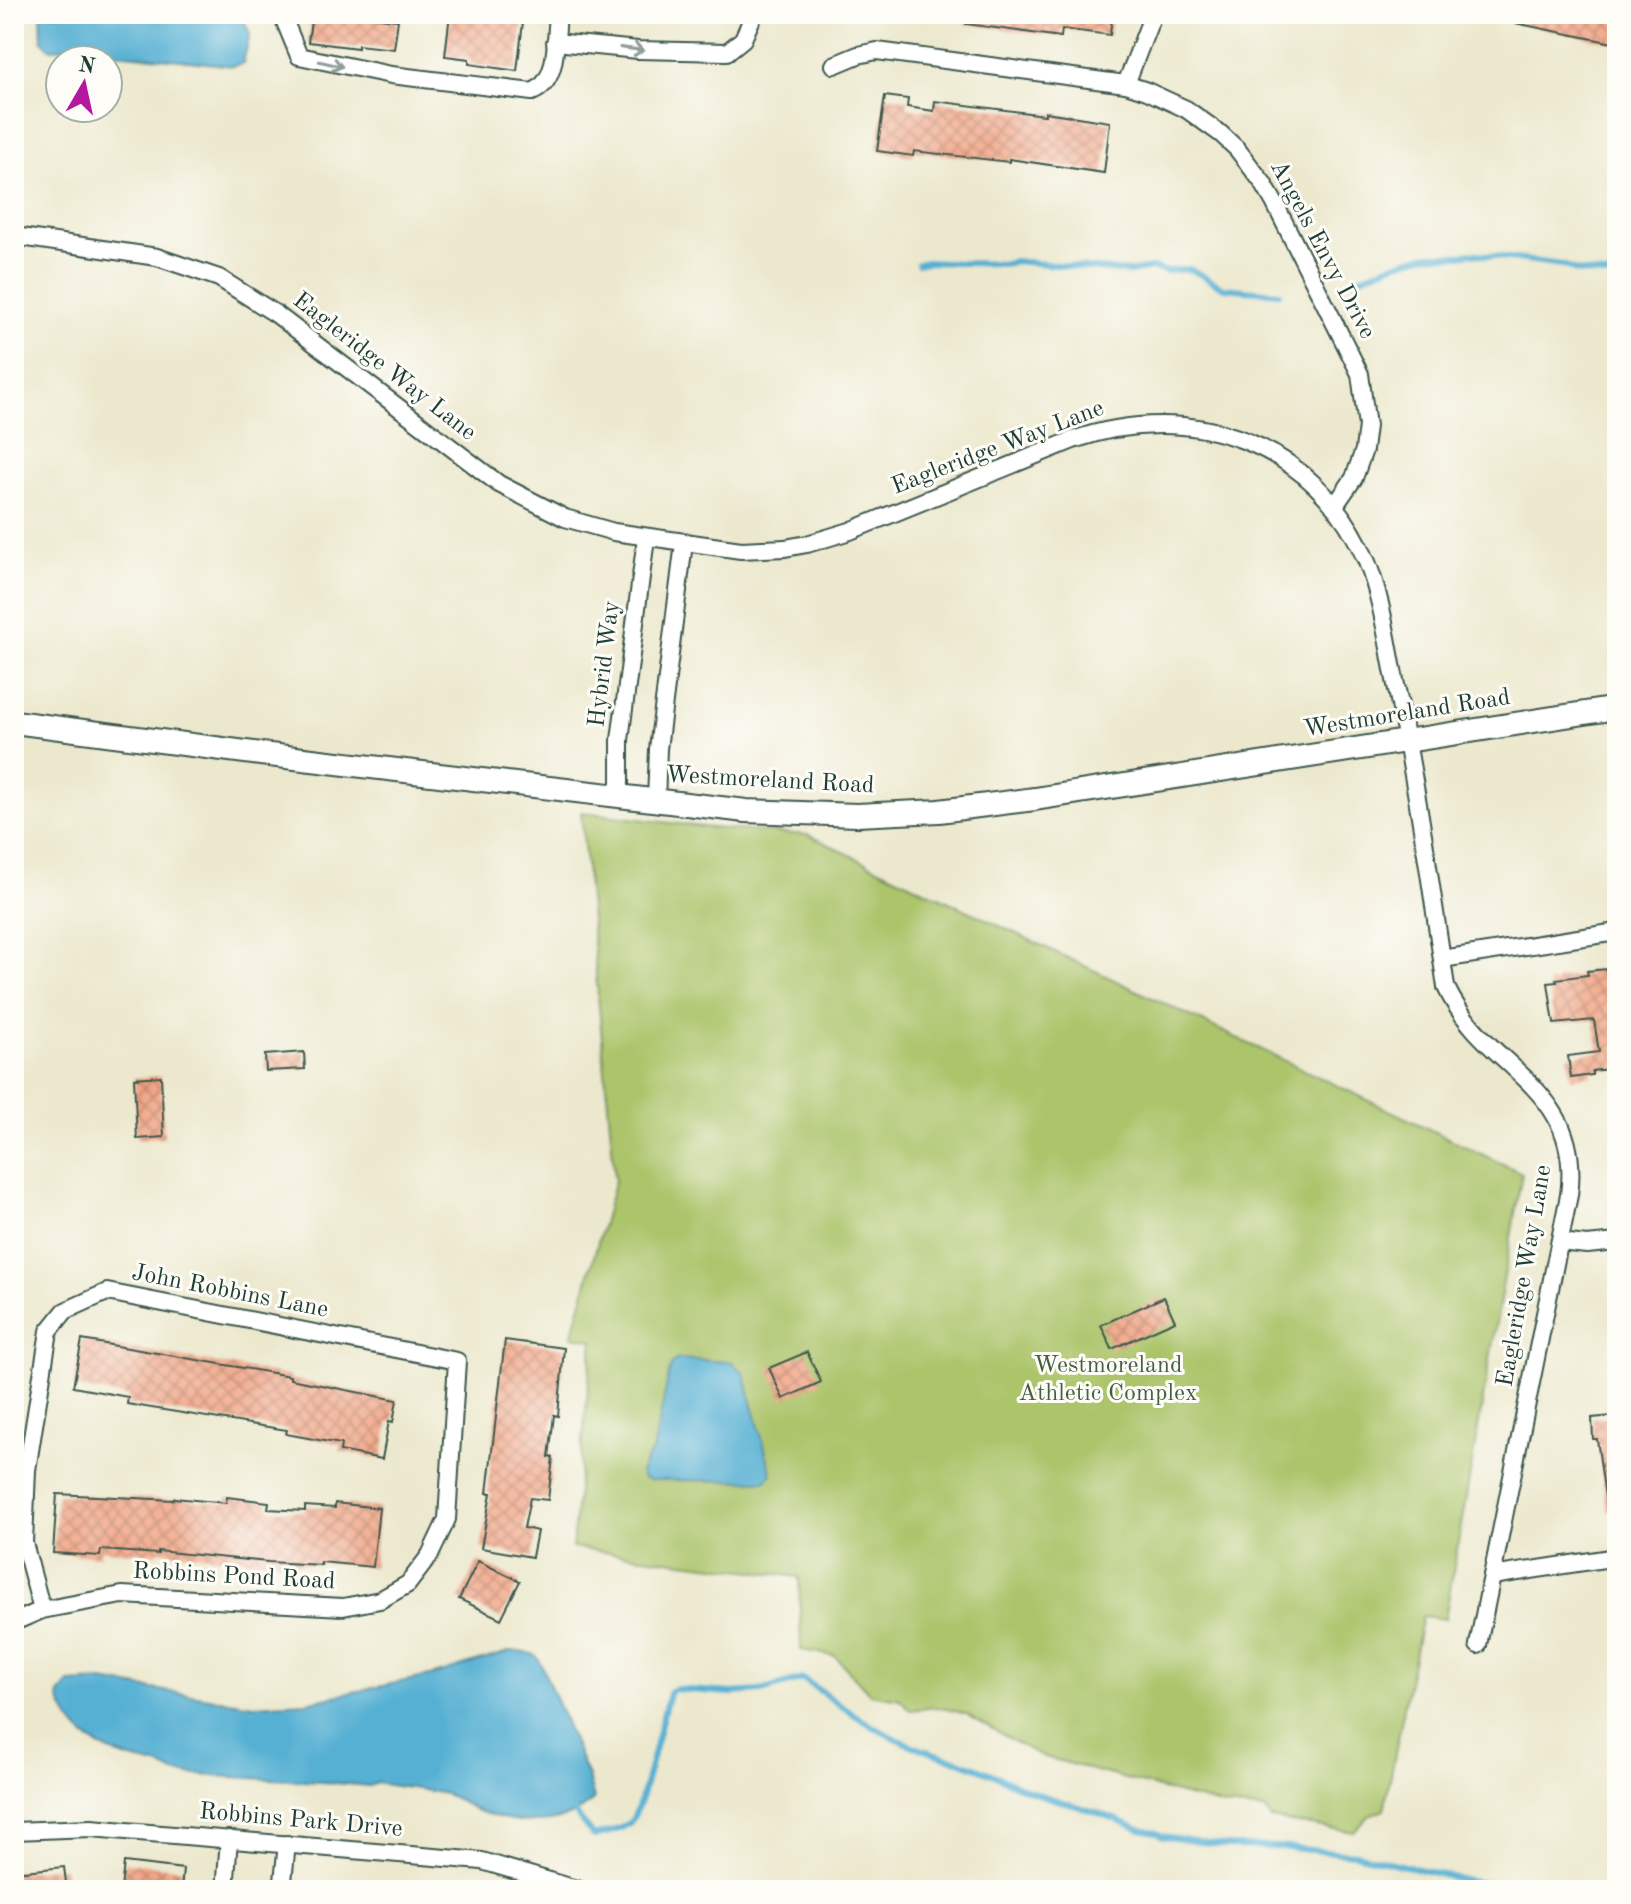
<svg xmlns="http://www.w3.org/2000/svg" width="1631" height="1904" font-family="'Old Standard TT',serif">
	<defs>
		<pattern id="building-cross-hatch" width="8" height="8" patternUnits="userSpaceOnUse" patternTransform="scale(2)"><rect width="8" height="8" fill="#f2a586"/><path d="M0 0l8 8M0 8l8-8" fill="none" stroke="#c3886e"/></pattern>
	</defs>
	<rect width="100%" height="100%" fill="#fdfcf7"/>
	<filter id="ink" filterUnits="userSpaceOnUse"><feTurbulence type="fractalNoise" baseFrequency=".0125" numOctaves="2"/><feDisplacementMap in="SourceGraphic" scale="16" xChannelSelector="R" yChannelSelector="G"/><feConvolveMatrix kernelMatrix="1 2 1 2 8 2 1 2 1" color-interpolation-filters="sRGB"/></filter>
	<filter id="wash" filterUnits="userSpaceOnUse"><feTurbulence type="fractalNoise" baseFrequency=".006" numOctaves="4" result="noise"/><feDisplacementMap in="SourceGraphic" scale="32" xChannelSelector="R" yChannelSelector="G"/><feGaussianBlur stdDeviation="1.8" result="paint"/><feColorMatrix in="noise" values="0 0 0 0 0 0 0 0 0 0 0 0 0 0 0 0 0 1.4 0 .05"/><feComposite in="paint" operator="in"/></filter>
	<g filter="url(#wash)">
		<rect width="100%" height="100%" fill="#ece8cd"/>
		<polygon fill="#acc46a" stroke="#66804f" stroke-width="2" points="581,812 712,828 808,835 1522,1173 1445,1619 1422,1616 1384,1810 1369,1816 1354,1832 1271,1819 1265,1810 1224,1806 1038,1755 966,1714 938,1707 910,1710 900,1699 870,1694 835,1656 801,1650 799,1577 572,1548 593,1340 572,1336 615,1180"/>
		<g fill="#56b0d3" stroke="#3a7684" stroke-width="2">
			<polygon points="41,14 231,14 246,24 250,35 243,63 233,66 71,48 51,49 42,41"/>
			<polygon points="679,1359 732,1362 744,1373 772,1474 765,1481 648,1480 642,1477 640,1472 654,1447 670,1368 674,1361"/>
			<path d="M511 1651 533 1654 539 1659 588 1777 594 1799C563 1830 516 1825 478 1811 466 1806 456 1797 445 1794 423 1789 399 1787 377 1783L369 1786C304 1779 239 1779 174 1773 161 1764 146 1763 131 1759 93 1747 72 1733 58 1696L69 1683 102 1681 254 1705 306 1702 434 1675Z"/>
		</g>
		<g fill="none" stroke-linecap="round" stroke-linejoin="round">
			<g stroke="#56b0d3" stroke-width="6">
				<polyline points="918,264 926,262 1006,264 1014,261 1129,272 1152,268 1166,271 1190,269 1224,288 1279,293"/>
				<path d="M1354 280C1379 270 1403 259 1429 255 1443 254 1456 258 1469 253L1563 265 1576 271 1617 277"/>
				<path d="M573 1810 593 1836C605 1833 619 1831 629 1823 642 1814 661 1715 670 1691L676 1689 731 1693 761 1691 803 1679C836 1702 871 1729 908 1744 927 1752 948 1757 967 1764 990 1772 1012 1784 1035 1793 1067 1804 1103 1812 1134 1827 1143 1831 1153 1829 1162 1836L1227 1846 1278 1847 1356 1854 1463 1880 1527 1890"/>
			</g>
		</g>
		<g id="blocks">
			<g fill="url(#building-cross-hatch)">
				<polygon points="312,14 362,14 362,16 398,20 394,49 358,45 358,48 308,42"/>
				<polygon points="450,14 524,14 517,71 469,64 469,59 445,56"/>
				<polygon points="967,14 1112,14 1110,35 1062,29 1061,37 966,24"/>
				<polygon points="1506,14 1617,14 1617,25 1613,43 1505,21"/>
				<polygon points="885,96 908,99 907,107 934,111 935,101 1045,115 1045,112 1110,122 1104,173 1009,159 1009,162 914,151 913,156 877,151"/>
				<polygon points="1607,969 1608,975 1617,974 1617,1068 1592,1071 1592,1075 1571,1078 1568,1056 1599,1052 1594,1020 1554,1024 1548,983 1557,982 1556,979 1588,975 1587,971"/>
				<polygon points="304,1052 305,1069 266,1071 265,1055"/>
				<polygon points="161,1076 164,1137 137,1139 134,1078"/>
				<polygon points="1164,1297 1175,1321 1112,1349 1101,1325"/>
				<polygon points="82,1340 290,1376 290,1379 397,1400 393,1422 389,1421 382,1459 340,1451 341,1444 286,1434 287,1430 127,1404 128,1397 73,1387"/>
				<polygon points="505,1340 564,1348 558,1416 554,1415 549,1457 553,1457 548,1500 530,1498 524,1528 537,1531 532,1557 481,1548 491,1493 487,1493"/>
				<polygon points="807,1352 821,1382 783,1399 769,1368"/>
				<polygon points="1613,1416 1617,1461 1617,1510 1607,1511 1597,1439 1593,1439 1592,1418"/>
				<polygon points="57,1494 173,1500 174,1498 226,1503 227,1497 269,1502 268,1509 305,1511 305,1506 335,1508 335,1503 379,1508 373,1567 321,1562 321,1565 268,1562 158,1551 158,1554 101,1550 100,1556 53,1553"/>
				<polygon points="478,1561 520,1581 501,1619 459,1599"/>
				<polygon points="124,1862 183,1869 181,1890 121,1890"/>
				<polygon points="64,1867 67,1890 14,1890 14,1872"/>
			</g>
		</g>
	</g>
	<g filter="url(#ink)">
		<use href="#blocks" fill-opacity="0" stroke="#3e574b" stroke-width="2"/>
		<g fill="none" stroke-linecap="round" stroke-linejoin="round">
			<g stroke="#3e574b" stroke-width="20">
				<g id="street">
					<path d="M286 14 285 22 299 56 391 75 532 92C559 82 555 40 558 14"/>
					<polyline points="555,42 638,50 727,52 743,39 754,14"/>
					<polyline points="834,65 858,55 877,51 1126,84 1147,91 1186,109 1221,134 1237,149 1263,183 1274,202 1360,374 1367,426 1364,450 1354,478 1334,507"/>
					<polyline points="1126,84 1153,14"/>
					<path d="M14 236 157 257 219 278 276 314 499 484 565 518 614 532 741 550 785 548 807 544 850 531 1073 440C1190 399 1317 442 1367 562 1382 599 1387 641 1395 680 1416 782 1431 884 1446 987 1484 1070 1584 1085 1569 1195L1478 1645"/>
					<polyline points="620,796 620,740 646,538"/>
					<polyline points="656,801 658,749 684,543"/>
					<polyline points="1442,959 1617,932"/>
					<polyline points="1560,1242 1587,1245 1617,1242"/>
					<polyline points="1492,1576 1617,1557"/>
					<polyline points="14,1622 42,1610 122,1595 343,1607 380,1600 408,1584 430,1555 447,1519 457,1361 107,1292 65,1311 49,1331 27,1470 24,1543 42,1610"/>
					<polyline points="14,1831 91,1828 482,1861 580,1890"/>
					<polyline points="225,1890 229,1839"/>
					<polyline points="282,1890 287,1844"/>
				</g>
			</g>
			<g stroke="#3e574b" stroke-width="26">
				<polyline id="secondary" points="14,722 261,754 746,811 857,815 939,811 1035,799 1617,708"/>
			</g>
			<use href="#street" stroke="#fff" stroke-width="16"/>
			<use href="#secondary" stroke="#fff" stroke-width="22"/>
		</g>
		<defs><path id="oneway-shaft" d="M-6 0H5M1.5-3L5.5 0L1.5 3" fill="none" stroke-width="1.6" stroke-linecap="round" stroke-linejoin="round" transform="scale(2)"/></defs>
		<g stroke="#8f9e9a">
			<use href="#oneway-shaft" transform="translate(632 49) rotate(7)"/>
			<use href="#oneway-shaft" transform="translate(331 64) rotate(13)"/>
		</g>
	</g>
	<g text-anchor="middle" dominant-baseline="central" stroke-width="6" stroke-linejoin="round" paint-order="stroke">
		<g font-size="24" fill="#1f3d34" stroke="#fdfcf7">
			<text transform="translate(1322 250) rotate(62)">Angels Envy Drive</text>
			<text transform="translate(384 367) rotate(38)">Eagleridge Way Lane</text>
			<text transform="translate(998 448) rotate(-21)">Eagleridge Way Lane</text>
			<text transform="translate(605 664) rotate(-83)">Hybrid Way</text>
			<text transform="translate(1407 714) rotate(-9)">Westmoreland Road</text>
			<text transform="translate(770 781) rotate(3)">Westmoreland Road</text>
			<text transform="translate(1525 1276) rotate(-80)">Eagleridge Way Lane</text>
			<text transform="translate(230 1292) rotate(11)">John Robbins Lane</text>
			<text transform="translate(234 1577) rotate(3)">Robbins Pond Road</text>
			<text transform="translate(301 1821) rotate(5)">Robbins Park Drive</text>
		</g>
		<g font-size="24" fill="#425f42" stroke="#fdfcf7">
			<text x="1108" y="1366">Westmoreland<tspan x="1108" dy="28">Athletic Complex</tspan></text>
		</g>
	</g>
	<rect width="1631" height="1904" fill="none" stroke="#fdfcf7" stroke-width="48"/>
	<g transform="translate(84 84) rotate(9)"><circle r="38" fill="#fdfcf7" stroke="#a4b0a9" stroke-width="2"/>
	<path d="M0-6L14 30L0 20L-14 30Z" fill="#b5179e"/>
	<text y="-12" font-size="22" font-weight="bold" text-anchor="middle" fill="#1f3d34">N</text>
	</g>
</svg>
